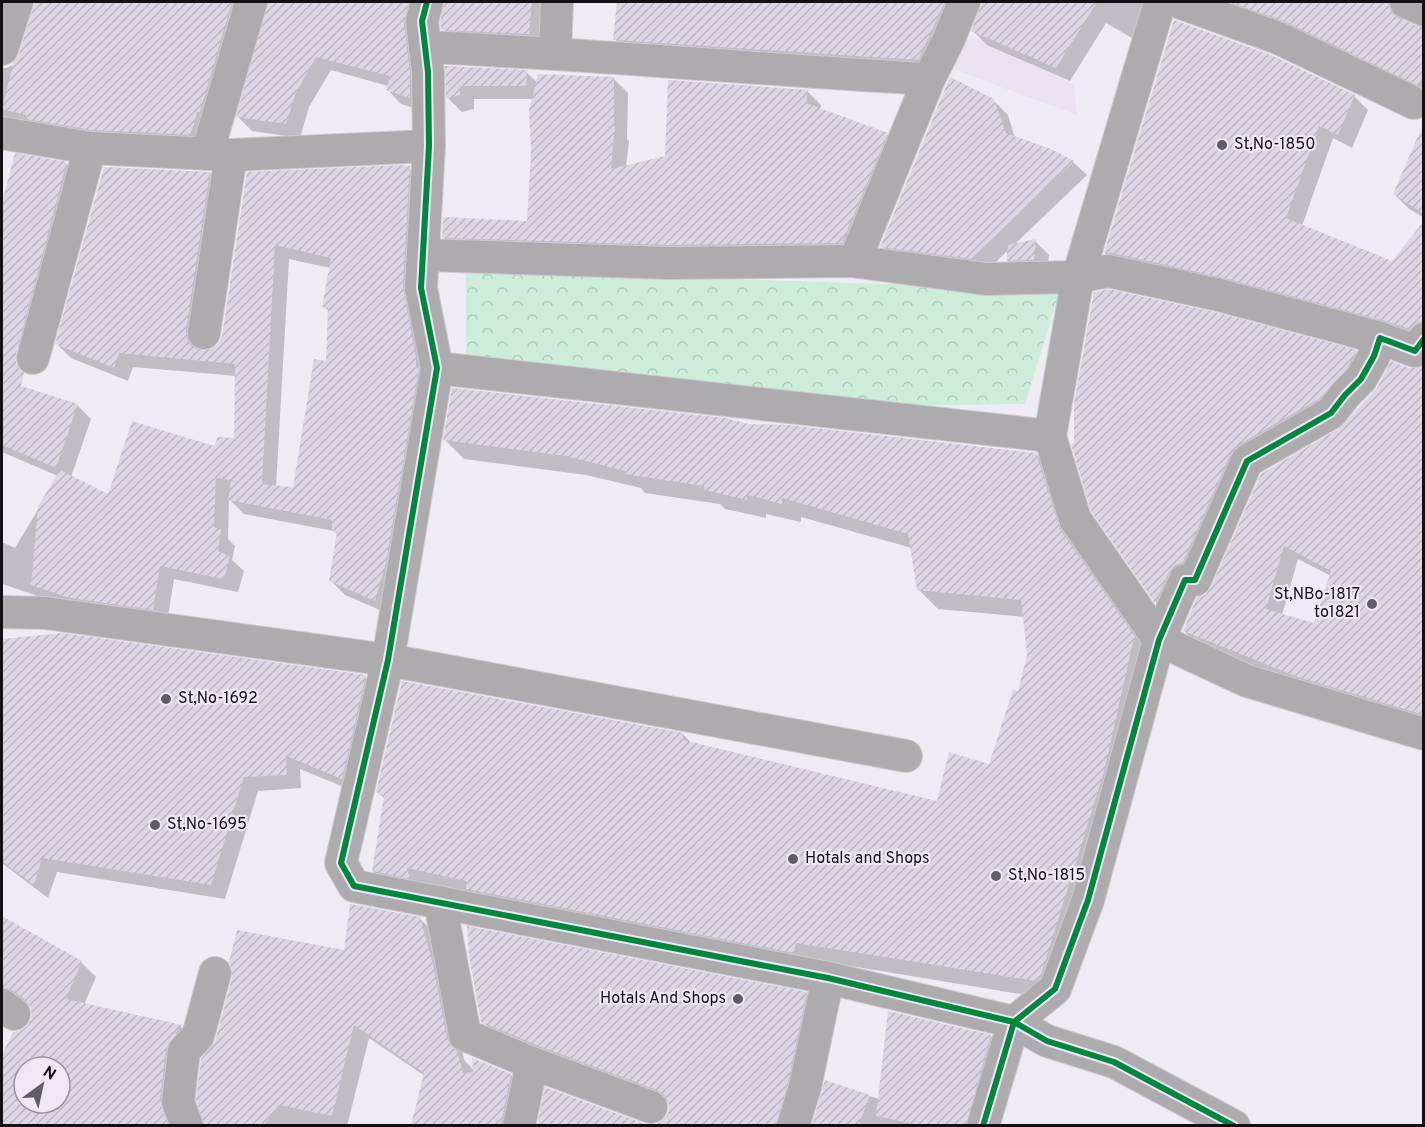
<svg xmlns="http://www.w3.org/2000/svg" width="1425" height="1127" font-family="Overpass,sans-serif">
	<defs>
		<pattern id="park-crowns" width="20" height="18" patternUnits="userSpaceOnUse" patternTransform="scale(1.5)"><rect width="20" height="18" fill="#cdecda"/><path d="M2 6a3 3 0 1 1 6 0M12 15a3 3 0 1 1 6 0" fill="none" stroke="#afc9ba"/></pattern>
		<pattern id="building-hatch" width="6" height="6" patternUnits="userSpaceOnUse" patternTransform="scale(1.5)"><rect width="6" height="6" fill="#dcd5e4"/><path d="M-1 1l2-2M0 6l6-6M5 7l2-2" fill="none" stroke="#bcb6c3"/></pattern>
	</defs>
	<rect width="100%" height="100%" fill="#efebf4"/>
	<polygon fill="#eae2f3" points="966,34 1074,84 1077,115 950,68"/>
	<polygon fill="url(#park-crowns)" points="466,270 1060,290 1025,404 885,406 466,362"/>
	<g fill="#0003" fill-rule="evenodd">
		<polygon points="36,2 255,2 205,149 107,144 2,118 2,68 7,68 15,64 20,56"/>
		<polygon points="270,2 432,2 424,111 401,104 387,89 388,86 331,70 309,107 300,138 252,131 238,117"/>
		<polygon points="445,2 547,2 543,48 457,43 443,29"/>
		<polygon points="618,2 968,2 932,74 629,53 615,39"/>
		<polygon points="983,2 1148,2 1132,38 1106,23 1070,81 987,45 973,31 982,9"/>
		<polygon points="1208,2 1391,2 1402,13 1402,20 1424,29 1424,94"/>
		<polygon points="1175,21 1354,96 1368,110 1352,148 1333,138 1302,226 1393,263 1424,223 1423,343 1119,267 1105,253"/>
		<polygon points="447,68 526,72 538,83 614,79 628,93 627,139 629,141 626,167 667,158 807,91 821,105 820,110 887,134 901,148 856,256 457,251 443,237 528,223 534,99 474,99 474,109 462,112 448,98"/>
		<polygon points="993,100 1008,115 1015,138 1073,162 1087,175 1014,245 1035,241 1049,255 1047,273 1021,274 1007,260 1008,250 986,272 895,260 882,246"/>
		<polygon points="1424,129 1424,218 1408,208 1394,194"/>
		<polygon points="16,155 67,164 81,178 33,354 2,340 2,208"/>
		<path d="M409 168 423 182 430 372 389 614 345 595 331 581 338 535 334 531 244 514 229 499 228 539 235 546 232 560 244 571 238 592 174 579 167 623 86 612 2 584V542L15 548 58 476 2 452V382L77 405 91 419 71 477 109 496 235 439 237 376 133 367 128 381 71 358 57 344 210 173 224 188 200 345 201 353 212 351 219 346 223 336 248 174ZM289 259 330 268 324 307 330 312 327 363 294 489 276 487Z"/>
		<polygon points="1356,352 1370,366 1252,459 1170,615 1156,602 1093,510"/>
		<path d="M1424 367V724L1313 691 1198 644 1184 631 1206 596 1341 430 1408 369ZM1298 559 1331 576 1315 624 1282 615Z"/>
		<polygon points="749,426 1036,454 1055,474 1154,659 1056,1000 393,890 373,871 385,799 377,792 683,734 692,744 939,803 990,766 1019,693 1029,655 1025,617 938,609 918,589 912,548 801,517 801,522 766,514 766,518 725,509 720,504 645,493 641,488 586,475 464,459 445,440"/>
		<polygon points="62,635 365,677 380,691 356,792 300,769 301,788 258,791 225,899 57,872 48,898 2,863 2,640"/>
		<path d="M2 918 81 962 96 977 84 1005 181 1027 196 1041 177 1126H2V1058L14 1033 22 1032 29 1026 33 1016 32 1007 29 1005 19 1001H2ZM173 1034H177L167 1045ZM24 1067H60V1103H24Z"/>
		<polygon points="420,919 435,933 447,980 464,1060 474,1070 511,1075 525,1090 518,1126 413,1126 425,1076 369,1038 347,1126 206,1126 205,1119 345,952"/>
		<polygon points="806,994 820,1008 793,1126 656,1126 664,1122 669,1113 670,1103 555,1060 497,1036 482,1021"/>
		<polygon points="991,1036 1005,1051 983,1126 813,1126 826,1082 879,1099"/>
		<polygon points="547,1089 645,1126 539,1126"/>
	</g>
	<g fill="url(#building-hatch)" fill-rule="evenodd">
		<polygon points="35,2 232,2 200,112 197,112 191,135 92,130 25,119 26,115 2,109 13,63 19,54"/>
		<polygon points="268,2 409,2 404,23 410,73 410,98 386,90 390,76 316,57 296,93 286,124 236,117"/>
		<polygon points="444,2 532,2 529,34 441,30 440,22"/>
		<polygon points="617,2 945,2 918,60 613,40"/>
		<polygon points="982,2 1097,2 1056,68 971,31"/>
		<polygon points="1230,2 1388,2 1391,12 1398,18 1424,28 1424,76 1417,85 1286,22"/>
		<polygon points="1174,20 1271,55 1355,95 1338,135 1319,126 1286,218 1392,261 1424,221 1424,321 1416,323 1409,329 1385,321 1224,278 1112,253 1104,253"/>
		<polygon points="445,66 527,70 526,86 460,86 460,95 446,99"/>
		<polygon points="538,74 614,77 614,126 615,126 611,169 665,156 668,80 808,90 806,103 888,133 842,243 668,245 442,238 443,217 527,221 531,152 529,110"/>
		<polygon points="950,77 994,99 1006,133 1051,149 1074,161 971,259 880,247"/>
		<polygon points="1424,122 1424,214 1393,194"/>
		<polygon points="15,153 67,162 16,354 16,363 24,373 21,386 78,404 56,468 2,445 2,203"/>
		<path d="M400 165 410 166 403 287 416 357V367L419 368 386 563 375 601 329 581 337 532 332 531V520L228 500 231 481 242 482 216 478 214 527 221 530 218 551 230 556 224 579 160 566 153 610 70 598 31 585 38 506 60 470 108 494 132 421 214 446 218 437 234 438 235 364 119 353 114 368 55 344 104 167 210 172 186 330 187 339 192 347 202 351 211 349 218 345 222 336 247 172ZM275 245 331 258 322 307 328 308 326 361 314 359 293 487 262 484Z"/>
		<polygon points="1036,239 1034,260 1006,261 1008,245"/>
		<polygon points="1108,289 1215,312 1357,350 1347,368 1319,399 1238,445 1231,453 1183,562 1175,565 1169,572 1155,603 1091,511 1071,444 1074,444 1074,404 1094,292"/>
		<path d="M1391 361 1409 368H1419L1424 366V715L1298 677 1183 631 1197 597 1205 595 1211 587 1261 474 1340 428 1377 388ZM1284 546 1331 571 1314 623 1266 609Z"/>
		<polygon points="452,388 725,418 749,424 788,425 1036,453 1060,529 1136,638 1133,642 1104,772 1040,978 1036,981 796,943 794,953 466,889 466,881 407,868 410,879 372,871 384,796 376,792 402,681 683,733 683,740 937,801 949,752 989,764 1013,690 1018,691 1027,655 1021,600 917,590 908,534 782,498 782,504 747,495 747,500 704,490 704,486 624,474 625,471 566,456 443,440"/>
		<polygon points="62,633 366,675 342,779 286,756 287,775 244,777 211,885 42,858 34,885 2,861 2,639"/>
		<polygon points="350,904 420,917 433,964 447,1038 451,1046 457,1051 463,1073 473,1072 472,1058 511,1074 501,1125 411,1125 424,1073 354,1025 332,1116 279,1105 264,1125 204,1125 196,1100 201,1059 215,1041 232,978 232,969 229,962 237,930 344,950"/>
		<path d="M2 916 82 961 66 999 182 1025 171 1039 166 1049 160 1100 168 1125H2V1055L13 1032 22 1030 28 1025 32 1016 30 1006 25 1000 12 990 2 987ZM24 1067H60V1103H24Z"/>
		<polygon points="467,926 807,992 788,1082 776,1125 537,1125 545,1087 645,1124 655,1125 662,1121 668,1114 669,1105 665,1096 657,1090 539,1046 481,1022 469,956"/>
		<polygon points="888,1011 991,1035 966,1125 919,1125 876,1116"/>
		<polygon points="825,1080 870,1095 859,1125 812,1125"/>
	</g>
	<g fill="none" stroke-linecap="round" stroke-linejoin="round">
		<g stroke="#ccc9cf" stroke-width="34">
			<g id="minor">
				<polyline points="427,2 422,21 428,72 429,146 421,288 437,368 388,660 341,863 354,886 828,978 1014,1022 1047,1041 1114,1062 1234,1126"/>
				<polyline points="1160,2 1078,277 1050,436 1075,519 1159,640 1247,681 1424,734"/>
				<polyline points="1178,2 1278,38 1414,103"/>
				<polyline points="1406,2 1424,10"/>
				<path d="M425 47C593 54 761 70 929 79"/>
				<polyline points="2,49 17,2"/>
				<polyline points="555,53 557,2"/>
				<polyline points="2,133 90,148 231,155 429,146"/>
				<polyline points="207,154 251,2"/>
				<polyline points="424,255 668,263 851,261 986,279 1078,277 1108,271 1219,295 1380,338"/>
				<polyline points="851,261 855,260 929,79 948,41 964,2"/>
				<polyline points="204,333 231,155"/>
				<polyline points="33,358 90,148"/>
				<polyline points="437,368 1050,436"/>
				<polyline points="2,612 45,613 388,660 906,756"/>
				<polyline points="440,902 465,1035 532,1063 651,1107"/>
				<polyline points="2,1005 14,1014"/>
				<polyline points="187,1126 178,1102 184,1051 198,1036 215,973"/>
				<polyline points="519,1126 532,1063"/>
				<polyline points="793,1126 805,1087 828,978"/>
				<polyline points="983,1126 1014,1022 1055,989 1088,900 1159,640 1185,580 1195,580 1247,461 1331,413 1345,395 1361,379 1374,356 1380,338 1415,351 1424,339"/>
			</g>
		</g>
		<use href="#minor" stroke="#aeabae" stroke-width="32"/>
		<g stroke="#eee7f8" stroke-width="10">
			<g id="cycleway">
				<polyline points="427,2 422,21 428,72 429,146 421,288 437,368 388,660 341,863 354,886 828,978 1014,1022 1047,1041 1114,1062 1234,1126"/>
				<polyline points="983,1126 1014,1022 1055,989 1088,900 1159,640 1185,580 1195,580 1247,461 1331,413 1345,395 1361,379 1374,356 1380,338 1415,351 1424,339"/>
			</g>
		</g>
		<use href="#cycleway" stroke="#00873e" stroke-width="6"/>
	</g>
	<g fill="#5f5d63" stroke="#eee7f8" stroke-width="2">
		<circle cx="1222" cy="145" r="6"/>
		<circle cx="1372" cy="604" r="6"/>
		<circle cx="166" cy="699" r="6"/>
		<circle cx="155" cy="825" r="6"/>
		<circle cx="793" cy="859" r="6"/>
		<circle cx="996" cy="876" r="6"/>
		<circle cx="738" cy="999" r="6"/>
	</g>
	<g text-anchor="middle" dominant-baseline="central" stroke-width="4.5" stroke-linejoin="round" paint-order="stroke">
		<g font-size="16" fill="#121015" stroke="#eee7f8" text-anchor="start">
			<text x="1234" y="145">St,No-1850</text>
			<text x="1360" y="595" text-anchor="end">St,NBo-1817<tspan x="1360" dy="18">to1821</tspan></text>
			<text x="178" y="699">St,No-1692</text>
			<text x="167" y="825">St,No-1695</text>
			<text x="805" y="859">Hotals and Shops</text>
			<text x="1008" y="876">St,No-1815</text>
			<text x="726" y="999" text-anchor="end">Hotals And Shops</text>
		</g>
	</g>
	<rect width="1425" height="1127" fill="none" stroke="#121015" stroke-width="6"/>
	<g transform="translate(42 1085) rotate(33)"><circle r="28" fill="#eee7f8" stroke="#96919d" stroke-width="1.5"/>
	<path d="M0-4.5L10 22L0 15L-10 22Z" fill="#5f5d63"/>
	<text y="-9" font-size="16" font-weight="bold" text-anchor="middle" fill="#121015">N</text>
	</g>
</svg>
